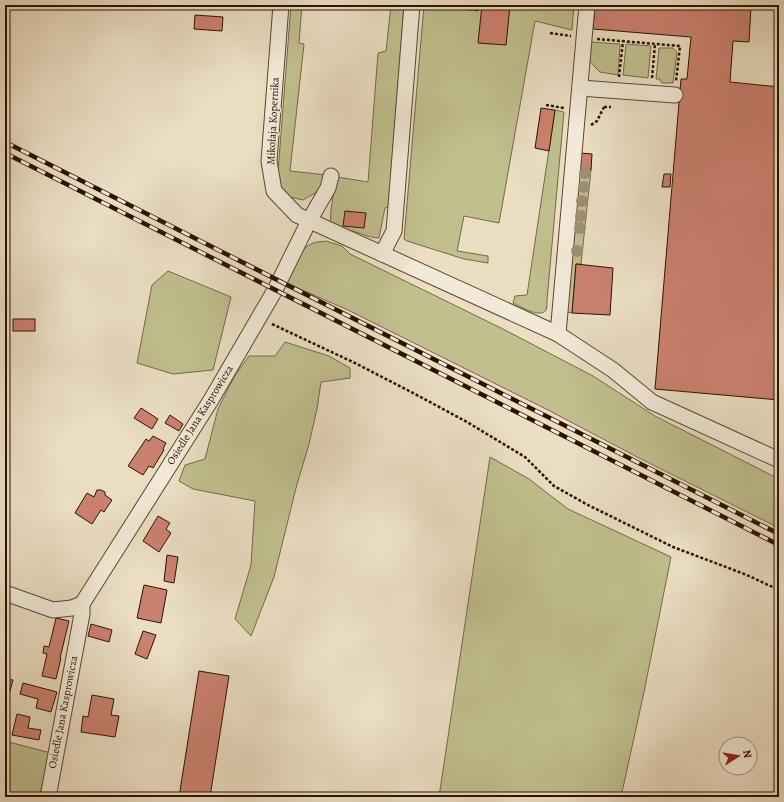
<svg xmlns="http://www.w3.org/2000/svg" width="784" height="802" font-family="Alegreya,serif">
	<rect width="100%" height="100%" fill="#ebdec3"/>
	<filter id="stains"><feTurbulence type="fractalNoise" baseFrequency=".005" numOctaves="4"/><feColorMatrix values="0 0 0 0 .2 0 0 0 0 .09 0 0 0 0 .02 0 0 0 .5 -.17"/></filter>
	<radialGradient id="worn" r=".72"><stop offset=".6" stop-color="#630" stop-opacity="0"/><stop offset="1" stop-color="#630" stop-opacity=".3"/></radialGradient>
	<g fill="#c0bf8e" stroke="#766848">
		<polygon points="291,5 302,5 299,43 304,44 290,171 327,175 317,192 303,200 290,197 281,188 278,172"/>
		<path d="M391 5H404L389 207 385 208 379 238C369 238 361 233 352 231 346 229 338 230 333 226 326 220 336 186 337 177L368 182 378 53 386 51Z"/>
		<polygon points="424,5 574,5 572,30 535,21 499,223 464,216 457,251 488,256 488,263 464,259 407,241 404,239"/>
		<polygon points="590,42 620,44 618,75 600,72 595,67 590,61 589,51"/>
		<polygon points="626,44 651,46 648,78 623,75"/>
		<polygon points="659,48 673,48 677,52 673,83 662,83 660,81 660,79 656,79"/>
		<path d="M555 110 564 112 547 300C547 303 547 308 546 310 540 319 520 306 513 303L515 296 527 295Z"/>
		<polygon points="579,169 591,170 581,264 576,264 572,313 566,312"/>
		<path d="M326 241 342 246 350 254 503 329 593 376 655 416 779 479V528L641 459 548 410 348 310 284 282C291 268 298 249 313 243 317 241 322 242 326 241Z"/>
		<polygon points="168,271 231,297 213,370 173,374 137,363 152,285"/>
		<polygon points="285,342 329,356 350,368 350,378 321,382 317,409 309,444 296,488 274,577 251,636 235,619 251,565 255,501 193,489 179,481 185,465 205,459 218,409 234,377 249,356 275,356"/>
		<polygon points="490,457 529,479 568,509 671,557 644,692 621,797 439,797"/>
		<polygon points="5,741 51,753 39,797 5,797"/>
	</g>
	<g fill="#cb8170" stroke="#2d1201">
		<polygon points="482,5 510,5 506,45 478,43"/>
		<polygon points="595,5 723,5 751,7 749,42 733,41 730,82 779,87 779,400 655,389 681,79 687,79 691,37 593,29"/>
		<polygon points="195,15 223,17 222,31 194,29"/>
		<polygon points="541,108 555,110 549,151 535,148"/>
		<polygon points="580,153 592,154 591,170 579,169"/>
		<polygon points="664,174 671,174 670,187 662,187"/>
		<polygon points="345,211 366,213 364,228 343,226"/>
		<polygon points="576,264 613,268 610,315 572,313"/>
		<rect x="13" y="319" width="22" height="12"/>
		<polygon points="141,408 158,419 152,429 134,418"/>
		<polygon points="170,415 183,424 179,431 165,423"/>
		<polygon points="153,436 166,443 163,449 164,450 153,468 149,466 143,475 128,466 146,439 149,441"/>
		<polygon points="97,490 101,490 105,492 105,495 112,500 104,512 101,510 92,524 75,513 87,493 94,497"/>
		<polygon points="158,516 170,523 166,529 171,533 159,552 143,541"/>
		<polygon points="167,555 178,557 174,583 164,581"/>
		<polygon points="144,585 167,590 161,623 137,618"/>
		<polygon points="56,618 69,621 60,658 61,658 56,679 42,676 47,654 43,653 44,646 49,647"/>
		<polygon points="91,624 112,630 109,642 88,636"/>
		<polygon points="143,631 156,635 147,659 135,654"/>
		<polygon points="199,671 229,676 210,797 179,797"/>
		<polygon points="5,679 13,680 9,694 5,693"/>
		<polygon points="23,683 57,692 51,712 36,708 38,699 20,694"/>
		<polygon points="92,695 114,699 111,715 119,716 115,737 81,732 83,716 88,717"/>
		<polygon points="17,714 30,717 28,728 41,730 39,740 12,735"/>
	</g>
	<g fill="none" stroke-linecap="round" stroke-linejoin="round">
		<g stroke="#5c4532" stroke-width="17">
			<g id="minor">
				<polyline points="281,5 269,161 274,191 297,215 558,334 613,370 652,402 779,460"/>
				<polyline points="580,88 675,95"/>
				<polyline points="382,254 394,231 412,5"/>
				<polyline points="558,334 587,5"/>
				<polyline points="5,593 53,610 72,608 82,604 211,400 275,290 309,221 328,188 331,176"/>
				<polyline points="48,797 82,614 82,604"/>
			</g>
		</g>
		<g stroke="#2d1201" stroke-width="2.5" stroke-dasharray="3 2" stroke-linecap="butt">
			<polyline points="425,6 478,10"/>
			<polyline points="476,9 479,5"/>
			<polyline points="550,33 571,36"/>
			<polyline points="597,39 680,46 676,81"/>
			<polyline points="619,77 623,41"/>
			<polyline points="652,78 655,44"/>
			<polyline points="546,105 564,108"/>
			<polyline points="604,107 611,107"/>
			<polyline points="591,125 597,121 604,107"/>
			<polyline points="272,324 355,363 415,394 467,422 525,457 554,486 588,505 673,547 747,575 779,590"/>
		</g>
		<use href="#minor" stroke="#f2ead8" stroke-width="15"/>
		<g stroke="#2d1201" stroke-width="4.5">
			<g id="rail">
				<polyline points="5,142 779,534"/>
				<polyline points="5,153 779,545"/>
			</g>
		</g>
		<use href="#rail" stroke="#f2ead8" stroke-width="3" stroke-dasharray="9" stroke-linecap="butt"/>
	</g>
	<g fill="#9f8f73">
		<circle cx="585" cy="173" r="6"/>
		<circle cx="584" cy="187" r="6"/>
		<circle cx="582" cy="201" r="6"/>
		<circle cx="581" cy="216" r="6"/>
		<circle cx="580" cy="228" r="6"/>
		<circle cx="577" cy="251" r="6"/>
	</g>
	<g text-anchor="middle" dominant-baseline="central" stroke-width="3" stroke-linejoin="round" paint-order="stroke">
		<g font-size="11" fill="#2d1201" stroke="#f2ead8">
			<text transform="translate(273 121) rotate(-87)">Mikołaja Kopernika</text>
			<text transform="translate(200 415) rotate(-58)">Osiedle Jana Kasprowicza</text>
			<text transform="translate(63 712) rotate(-79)">Osiedle Jana Kasprowicza</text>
		</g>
	</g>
	<rect width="784" height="802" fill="none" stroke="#ebdec3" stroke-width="20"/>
	<rect x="6" y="6" width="772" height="790" fill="none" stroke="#2d1201" stroke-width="2"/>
	<rect x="10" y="10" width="764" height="782" fill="none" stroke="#2d1201"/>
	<g transform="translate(738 756) rotate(78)"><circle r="19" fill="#f2ead8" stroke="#a39482"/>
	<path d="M0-3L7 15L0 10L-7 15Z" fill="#8f2418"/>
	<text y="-6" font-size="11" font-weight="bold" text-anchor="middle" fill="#2d1201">N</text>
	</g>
	<rect width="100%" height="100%" filter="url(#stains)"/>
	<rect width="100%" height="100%" fill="url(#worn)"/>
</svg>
